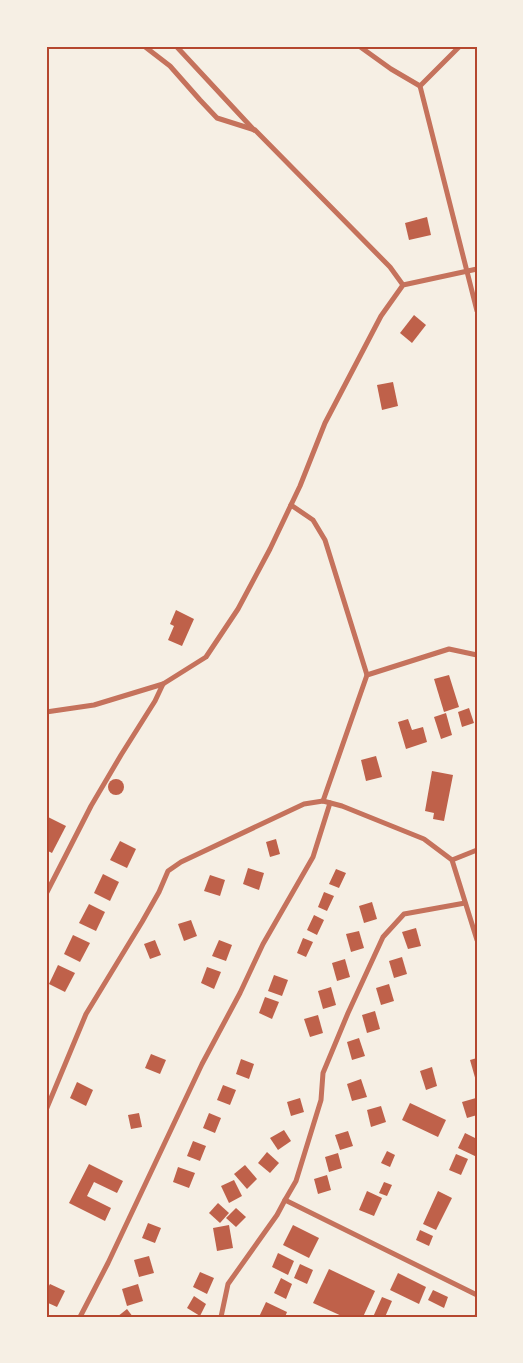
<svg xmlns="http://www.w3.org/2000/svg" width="523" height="1363" font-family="Signika,sans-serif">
	<rect width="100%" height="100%" fill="#f6efe4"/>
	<g fill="#bf614a">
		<polygon points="427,217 431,235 409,240 405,223"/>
		<polygon points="414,315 426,325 412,343 400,333"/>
		<polygon points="393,382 398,406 382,410 377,385"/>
		<polygon points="176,610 194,619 182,646 168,640 174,626 170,624"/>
		<polygon points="449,675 459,707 444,712 434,679"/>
		<polygon points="469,708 474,723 462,727 458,712"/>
		<polygon points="446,713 452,735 441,739 434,717"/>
		<polygon points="408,719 412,730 423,727 427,742 406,749 398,722"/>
		<polygon points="376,756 382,777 366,781 361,760"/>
		<polygon points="432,771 453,775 444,821 433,819 434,813 425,811"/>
		<circle cx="116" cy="787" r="8"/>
		<polygon points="46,816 66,826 52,853 46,850"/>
		<polygon points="276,839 280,854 270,857 266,842"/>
		<polygon points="120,841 136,849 127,868 110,860"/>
		<polygon points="248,868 264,873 259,890 243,884"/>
		<polygon points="336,869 346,873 339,888 329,884"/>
		<polygon points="103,874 119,882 110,901 94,893"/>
		<polygon points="210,875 225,880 220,896 204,891"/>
		<polygon points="324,892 334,896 327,911 318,907"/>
		<polygon points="372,902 377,919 364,923 359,906"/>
		<polygon points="89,904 105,912 96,931 79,923"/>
		<polygon points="314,915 324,920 317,935 307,930"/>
		<polygon points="191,920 197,936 184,941 178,924"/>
		<polygon points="416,928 421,946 408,949 402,932"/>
		<polygon points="359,931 364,948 351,952 346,934"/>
		<polygon points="73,935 90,943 80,962 64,954"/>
		<polygon points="303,938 313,942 306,957 297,953"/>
		<polygon points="155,940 161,955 150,959 144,944"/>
		<polygon points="219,940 232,945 226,961 212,956"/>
		<polygon points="402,957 407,974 394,978 389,961"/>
		<polygon points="345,959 350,977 337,981 332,963"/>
		<polygon points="58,965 75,973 65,992 49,984"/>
		<polygon points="207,967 221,972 214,989 201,983"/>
		<polygon points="274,975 288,980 282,996 268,991"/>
		<polygon points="389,984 394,1001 381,1005 376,988"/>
		<polygon points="331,987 336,1005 323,1009 318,991"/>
		<polygon points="265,997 279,1002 272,1019 259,1013"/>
		<polygon points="375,1011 380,1029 367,1033 362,1015"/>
		<polygon points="318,1015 323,1033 310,1037 304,1019"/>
		<polygon points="359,1038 365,1056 352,1060 347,1042"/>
		<polygon points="151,1054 166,1060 160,1074 145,1068"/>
		<polygon points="477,1058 477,1081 476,1081 470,1060"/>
		<polygon points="241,1059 254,1064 249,1079 236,1074"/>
		<polygon points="432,1067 437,1086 426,1090 420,1071"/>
		<polygon points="361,1079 367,1097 352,1101 347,1084"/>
		<polygon points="77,1082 93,1090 86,1106 70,1098"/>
		<polygon points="223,1085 236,1090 230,1105 217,1100"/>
		<polygon points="300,1098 304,1112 291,1116 287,1102"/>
		<polygon points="476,1098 477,1115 467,1118 462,1102"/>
		<polygon points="410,1103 446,1120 438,1137 402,1120"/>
		<polygon points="381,1106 386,1122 371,1127 367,1110"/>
		<polygon points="139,1113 142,1127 131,1129 128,1115"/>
		<polygon points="209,1113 221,1118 215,1133 203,1128"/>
		<polygon points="284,1130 291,1141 278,1150 270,1138"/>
		<polygon points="348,1131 353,1146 340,1150 335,1135"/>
		<polygon points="465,1133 477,1139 477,1157 458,1148"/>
		<polygon points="193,1141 206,1146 200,1161 187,1156"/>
		<polygon points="387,1151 395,1155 390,1167 381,1163"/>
		<polygon points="267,1152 279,1163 270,1173 258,1163"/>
		<polygon points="338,1153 342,1168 329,1172 325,1157"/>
		<polygon points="456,1154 468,1159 461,1175 449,1170"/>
		<polygon points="89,1164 123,1181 117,1193 94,1182 87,1196 111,1208 105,1221 69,1203"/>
		<polygon points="245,1165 257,1179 247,1189 234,1174"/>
		<polygon points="178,1167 195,1173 189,1188 173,1182"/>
		<polygon points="327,1175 331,1190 318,1194 314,1179"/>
		<polygon points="234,1180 242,1196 229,1203 221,1186"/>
		<polygon points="384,1182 392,1185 387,1196 379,1193"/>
		<polygon points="367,1191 382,1198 374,1216 359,1210"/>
		<polygon points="438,1191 452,1198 436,1230 423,1224"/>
		<polygon points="218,1203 229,1213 220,1223 209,1213"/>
		<polygon points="236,1208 246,1217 236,1227 226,1218"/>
		<polygon points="148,1223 161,1228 155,1243 142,1238"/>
		<polygon points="229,1225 233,1248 217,1251 213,1228"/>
		<polygon points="293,1225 319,1238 309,1258 283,1245"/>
		<polygon points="420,1230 433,1236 429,1246 416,1240"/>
		<polygon points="278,1253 294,1261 288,1275 272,1267"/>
		<polygon points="149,1256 154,1273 139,1277 134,1260"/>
		<polygon points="300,1264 313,1270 307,1284 294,1278"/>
		<polygon points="329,1269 375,1291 363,1317 344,1317 313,1303"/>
		<polygon points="200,1272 214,1278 207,1294 193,1287"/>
		<polygon points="398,1273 426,1287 419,1304 390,1290"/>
		<polygon points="281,1278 292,1284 286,1299 274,1293"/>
		<polygon points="50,1284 65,1291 57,1307 46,1302 46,1291"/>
		<polygon points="138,1284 143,1301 127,1306 122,1289"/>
		<polygon points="433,1290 448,1297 444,1308 428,1300"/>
		<polygon points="194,1296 206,1304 200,1316 187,1308"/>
		<polygon points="382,1297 392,1301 385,1317 373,1317"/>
		<polygon points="266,1302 287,1312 285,1317 259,1317"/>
		<polygon points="127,1309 133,1317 117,1317"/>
	</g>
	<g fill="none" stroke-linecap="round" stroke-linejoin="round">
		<g stroke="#c5725c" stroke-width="5">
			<polyline points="144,46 170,66 200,100 217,118 255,130 390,267 403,285"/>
			<polyline points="176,46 254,130"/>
			<polyline points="359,46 391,69 420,86"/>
			<polyline points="460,46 420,86 477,311"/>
			<polyline points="291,505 313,520 325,540 367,675"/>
			<polyline points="46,712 94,705 163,684"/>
			<polyline points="323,801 367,675 449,649 477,655"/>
			<polyline points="452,860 477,850"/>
			<polyline points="46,894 91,806 121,755 155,701 163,684 206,657 238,609 270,549 300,486 325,423 381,316 403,285 477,269"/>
			<polyline points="46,1110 86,1014 142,922 159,892 168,871 181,862 304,804 323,801 342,806 424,839 452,860 477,940"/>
			<polyline points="285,1200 296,1181 321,1100 323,1073 348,1013 383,937 404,914 465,903"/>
			<polyline points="80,1317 108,1263 202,1064 240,993 263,944 313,857 330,803"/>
			<polyline points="221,1317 228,1284 277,1215 285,1200 477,1295"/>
			<polyline points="476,1317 477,1316"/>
		</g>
	</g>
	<rect width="523" height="1363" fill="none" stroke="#f6efe4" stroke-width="95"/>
	<rect x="48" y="48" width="428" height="1268" fill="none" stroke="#b5482f" stroke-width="2"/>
</svg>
